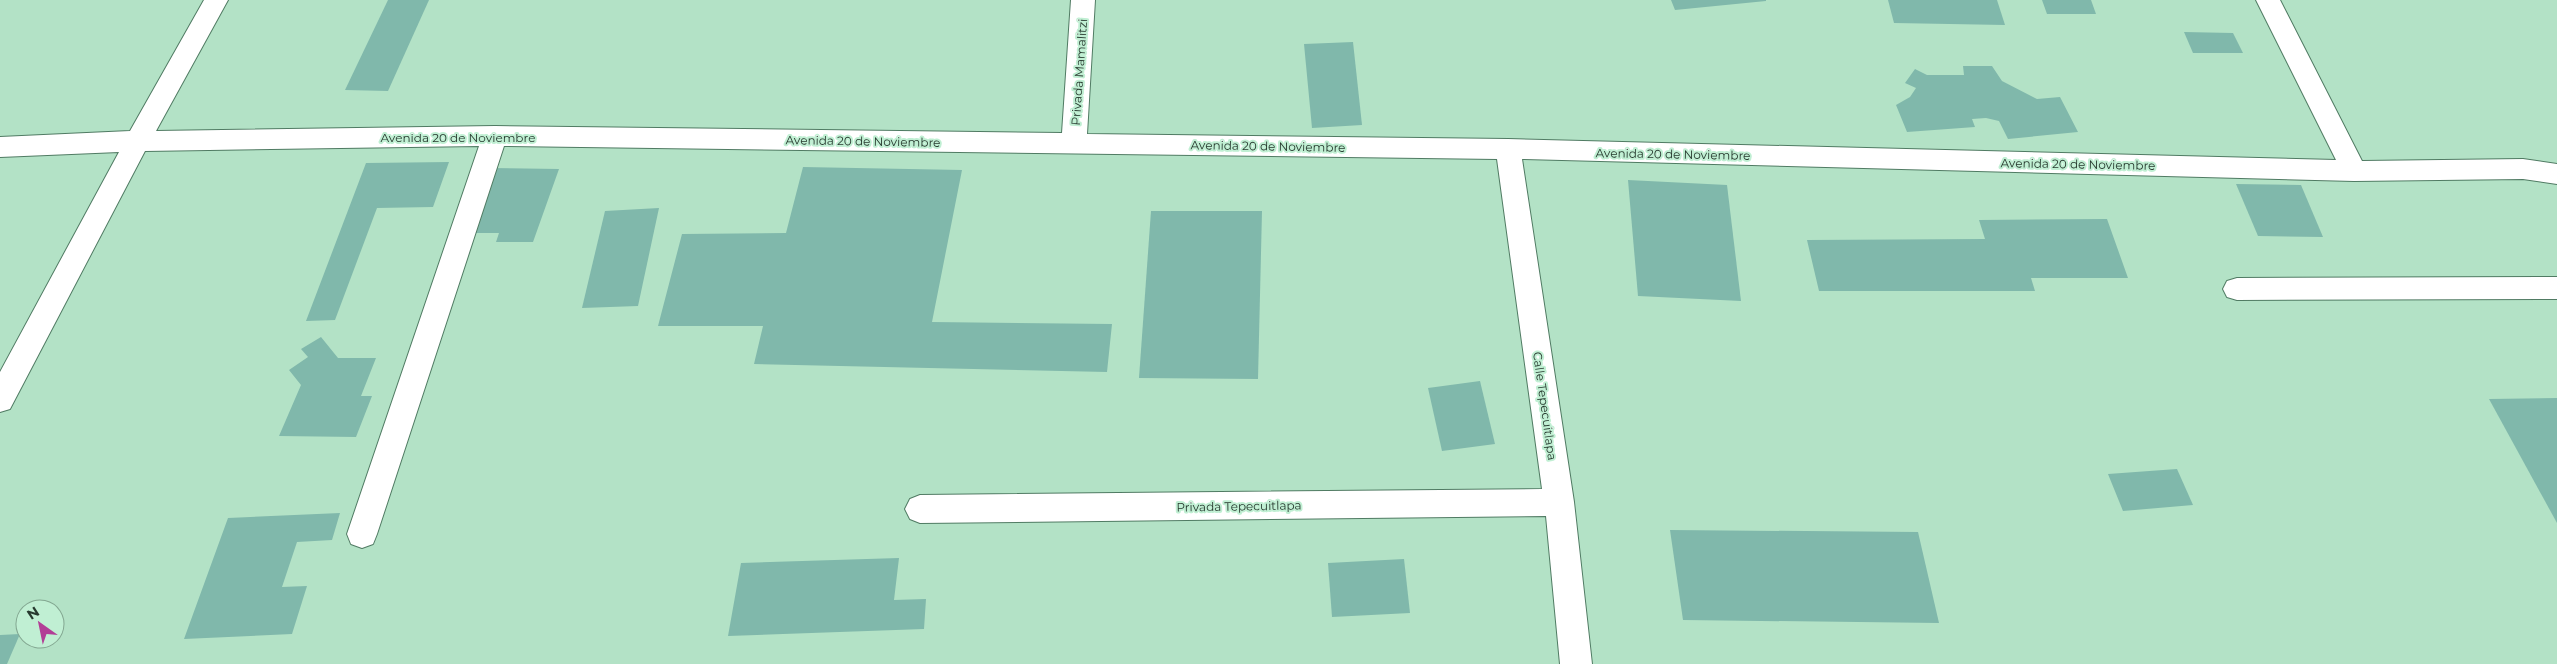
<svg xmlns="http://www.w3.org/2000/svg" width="2557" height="664" font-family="Montserrat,sans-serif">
	<rect width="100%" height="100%" fill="#b3e2c6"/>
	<g fill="#80b8ab">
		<polygon points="388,0 429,0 388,91 345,90"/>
		<polygon points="1671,0 1766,0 1766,1 1675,10"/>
		<polygon points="1888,0 1997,0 2005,25 1894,23"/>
		<polygon points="2042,0 2091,0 2096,14 2047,14"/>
		<polygon points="2184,32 2233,33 2243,53 2193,53"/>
		<polygon points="1353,42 1362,125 1312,128 1304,44"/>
		<polygon points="1963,66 1992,66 2002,81 2037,99 2060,97 2078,132 2008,139 1999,121 1986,118 1972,119 1975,127 1907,132 1896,105 1910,97 1916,88 1905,83 1915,69 1927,75 1964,75"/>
		<polygon points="449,162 433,207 377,208 335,320 306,321 366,163"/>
		<polygon points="803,167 962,170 932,322 1112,324 1107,372 754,364 763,326 658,326 682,234 786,233"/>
		<polygon points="490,168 559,169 533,242 496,242 499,233 465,233"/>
		<polygon points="1628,180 1727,185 1741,301 1638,296"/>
		<polygon points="2236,184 2301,185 2323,237 2258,236"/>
		<polygon points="659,208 638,306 582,308 605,211"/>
		<polygon points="1151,211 1262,211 1258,379 1139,378"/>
		<polygon points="2107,219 2128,278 2031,278 2035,291 1819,291 1807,240 1985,239 1979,220"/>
		<polygon points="321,337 338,358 376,358 361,396 372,396 356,437 279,436 301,385 289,370 308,357 301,349"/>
		<polygon points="1480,381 1495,444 1442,451 1428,388"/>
		<polygon points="2557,398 2557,523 2489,399"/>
		<polygon points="2177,469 2193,505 2123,511 2108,474"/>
		<polygon points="340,513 332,540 297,542 282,587 307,586 292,634 184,639 228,518"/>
		<polygon points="1670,530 1918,532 1939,623 1683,620"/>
		<polygon points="899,558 894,600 926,599 924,629 728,636 741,563"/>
		<polygon points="1404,559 1410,613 1332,617 1328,563"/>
		<polygon points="20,634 7,664 0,664 0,635"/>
	</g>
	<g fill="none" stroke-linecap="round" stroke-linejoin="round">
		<g stroke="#507b63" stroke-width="2">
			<g id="street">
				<polygon points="204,0 228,0 156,131 495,126 1062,133 1071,0 1095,0 1087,134 1508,139 2336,160 2256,0 2280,0 2362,161 2523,159 2557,164 2557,184 2523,179 2354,181 1522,159 1574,502 1592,664 1560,664 1546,516 920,523 910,519 905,509 910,499 920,495 1542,489 1497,159 504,146 377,534 373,544 362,548 351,544 347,534 479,146 145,151 10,409 0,412 0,372 119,152 0,157 0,137 130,131"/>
				<polygon points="2557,277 2557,299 2237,300 2227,297 2223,289 2227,281 2237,278"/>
			</g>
		</g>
		<use href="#street" fill="#fff" fill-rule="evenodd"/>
	</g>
	<g text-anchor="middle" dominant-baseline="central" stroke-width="4" stroke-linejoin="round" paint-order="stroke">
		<g font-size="12" fill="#273a2f" stroke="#c0efd3">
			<text transform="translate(1079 72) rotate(-86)">Privada Mamalitzi</text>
			<text x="458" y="137">Avenida 20 de Noviembre</text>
			<text transform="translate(863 141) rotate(1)">Avenida 20 de Noviembre</text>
			<text transform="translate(1268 146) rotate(1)">Avenida 20 de Noviembre</text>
			<text transform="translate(1673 154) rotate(1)">Avenida 20 de Noviembre</text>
			<text transform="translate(2078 164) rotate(1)">Avenida 20 de Noviembre</text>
			<text transform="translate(1545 406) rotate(82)">Calle Tepecuitlapa</text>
			<text transform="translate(1239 506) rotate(-1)">Privada Tepecuitlapa</text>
		</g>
	</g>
	<g transform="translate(40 624) rotate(327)"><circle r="24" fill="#c0efd3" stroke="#83a791"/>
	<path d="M0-4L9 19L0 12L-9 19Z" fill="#b23e96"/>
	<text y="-8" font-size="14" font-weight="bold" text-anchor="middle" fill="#273a2f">N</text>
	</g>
</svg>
